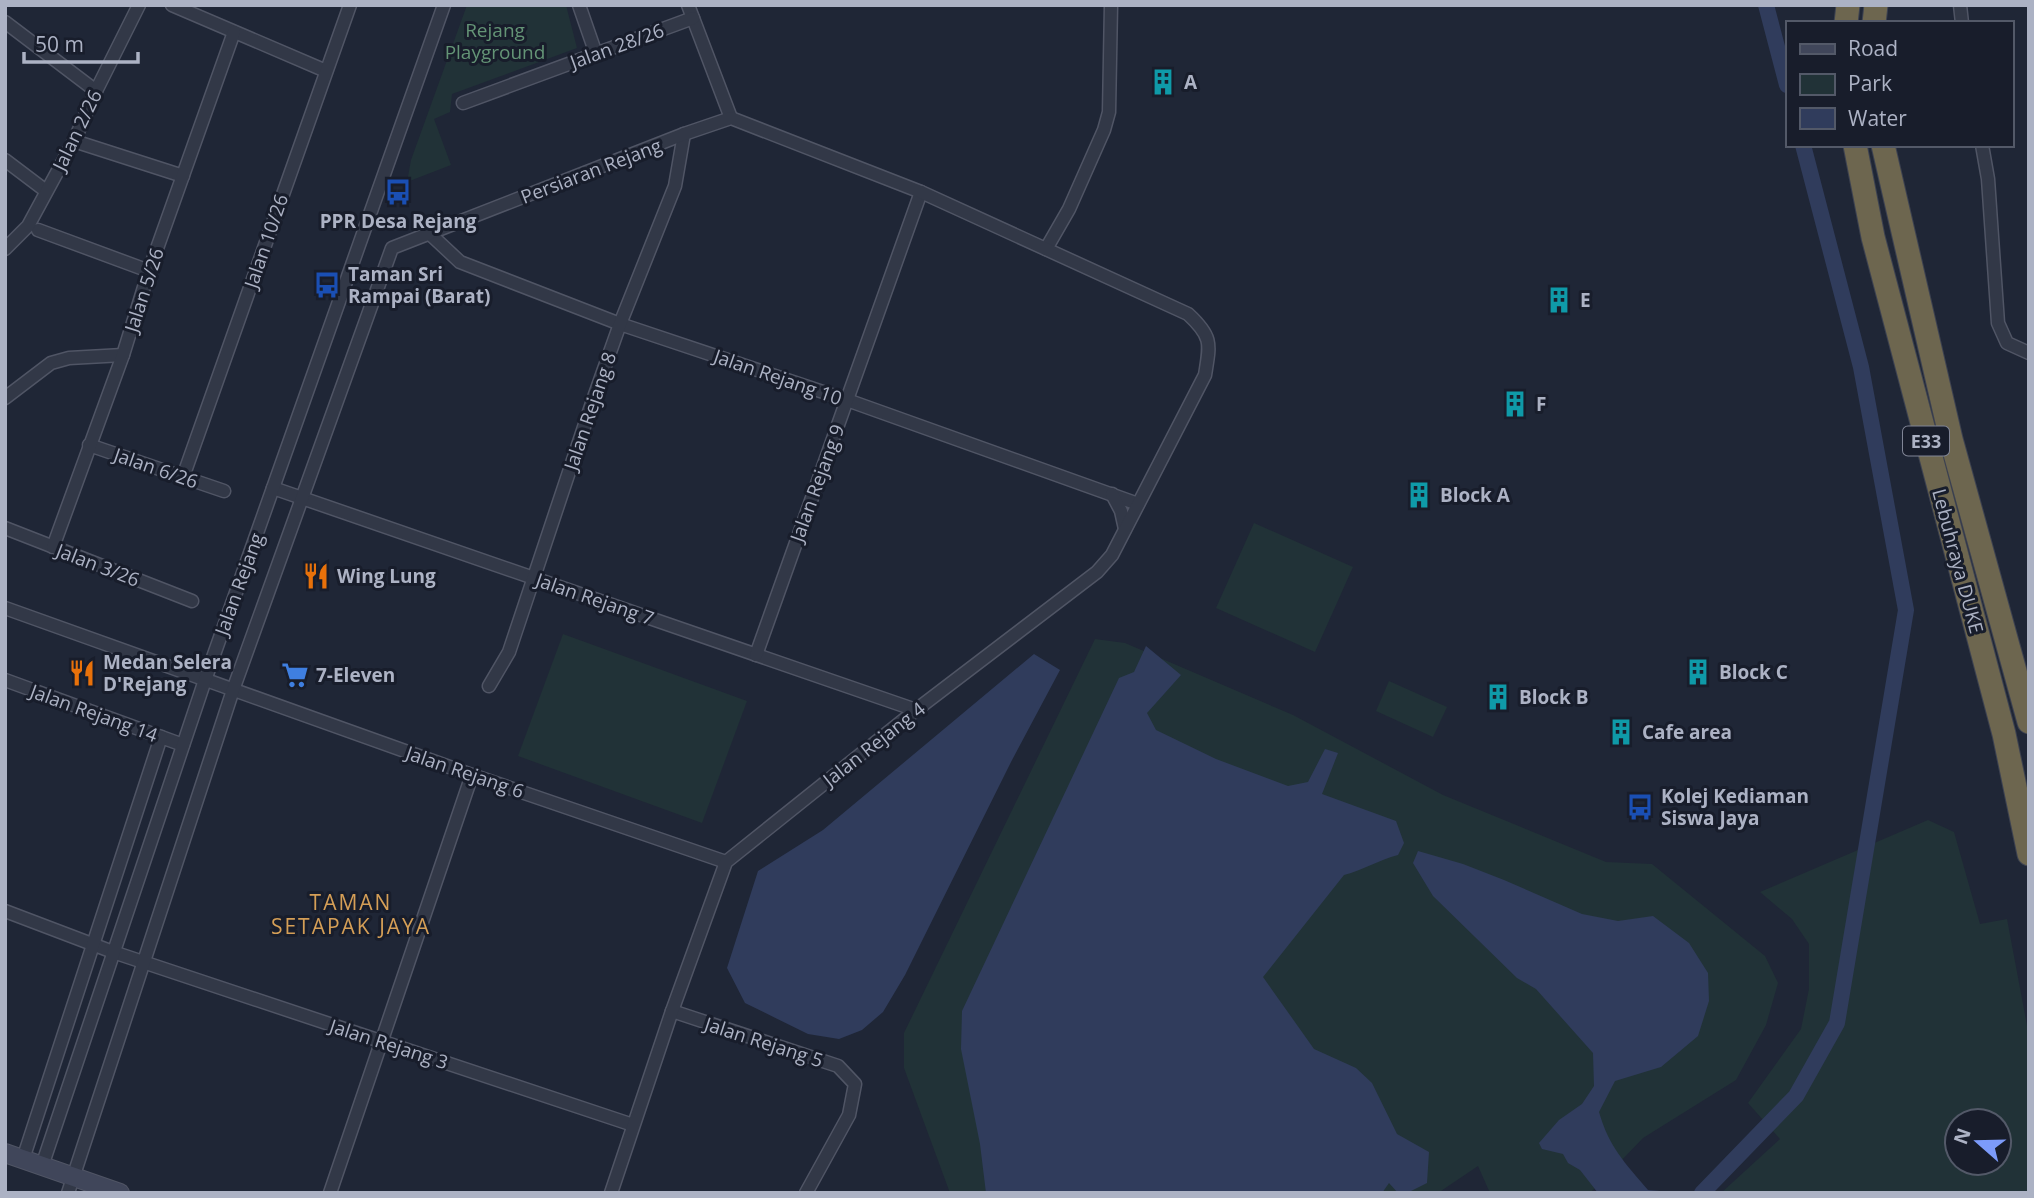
<svg xmlns="http://www.w3.org/2000/svg" width="2034" height="1198" font-family="'Open Sans',sans-serif">
	<rect width="100%" height="100%" fill="#1f2636"/>
	<g fill="#213237" fill-rule="evenodd">
		<polygon points="467,5 566,5 577,48 452,94 450,112 434,119 451,165 407,182 411,160"/>
		<polygon points="1254,523 1353,567 1315,652 1216,608"/>
		<polygon points="563,634 747,701 702,823 518,756"/>
		<polygon points="1095,639 1125,643 1293,715 1443,795 1606,862 1652,864 1765,956 1778,983 1766,1025 1736,1080 1643,1138 1590,1193 1490,1193 1478,1166 1438,1193 950,1193 904,1068 904,1033"/>
		<polygon points="1389,681 1447,707 1433,737 1376,711"/>
		<path d="M1928 820 1954 832 1980 924 2007 919 2029 1036V1193H1721L1780 1139 1748 1103 1801 1029 1809 989V944L1792 919 1760 892ZM1999 1121V1163H1957V1121Z"/>
	</g>
	<g fill="#303c5c">
		<path d="M1146 646 1181 675 1147 713 1156 730 1216 759 1288 786 1308 782 1325 749 1338 753 1322 794 1396 821 1404 843 1398 855C1379 860 1363 870 1344 875L1263 977 1314 1049 1356 1068 1372 1083 1397 1134 1429 1152 1427 1183 1407 1193H1398L1389 1183 1382 1193H986L980 1144 961 1049 962 1011 1119 678 1134 672Z"/>
		<polygon points="1034,654 1060,670 1011,762 905,975 883,1012 862,1030 839,1039 808,1034 745,1003 727,968 758,871 823,830"/>
		<path d="M1418 851 1463 864 1504 880 1582 914 1618 921 1653 916 1689 943 1708 973 1709 1001 1698 1036 1661 1067 1615 1081 1599 1112C1609 1147 1625 1163 1648 1190L1683 1193H1598L1580 1170 1568 1163 1563 1154 1542 1149 1539 1143 1559 1120 1582 1104 1594 1086 1593 1053 1536 989 1517 978 1433 896 1413 863Z"/>
	</g>
	<g fill="none" stroke-linecap="round" stroke-linejoin="round">
		<g stroke="#303c5c" stroke-width="16">
			<polyline points="1766,5 1787,85"/>
			<polyline points="1702,1193 1796,1096 1837,1023 1906,610 1861,367 1803,145"/>
		</g>
		<g stroke="#505565" stroke-width="15">
			<g id="street">
				<polyline points="172,5 326,71"/>
				<polyline points="579,5 596,54"/>
				<polyline points="688,5 731,118"/>
				<polyline points="1960,5 1962,23"/>
				<polyline points="5,22 96,91"/>
				<polyline points="463,103 693,18"/>
				<polyline points="74,141 183,176"/>
				<polyline points="1982,145 1988,179 1998,323 2007,343 2029,353"/>
				<polyline points="5,160 46,191"/>
				<polyline points="38,230 149,271"/>
				<polyline points="429,233 460,262 620,324 847,400 1138,504"/>
				<polyline points="5,249 28,226 74,141 96,91 139,5"/>
				<polyline points="1046,249 1069,209 1104,130 1109,112 1111,5"/>
				<polyline points="5,398 51,363 69,358 123,355"/>
				<polyline points="89,445 224,491"/>
				<polyline points="183,477 350,5"/>
				<polyline points="273,488 916,710"/>
				<polyline points="1112,494 1121,511 1125,529"/>
				<polyline points="5,528 192,601"/>
				<polyline points="53,547 123,355 149,271 234,32"/>
				<polyline points="5,608 472,775 726,862"/>
				<polyline points="756,655 921,192"/>
				<polyline points="5,680 183,745"/>
				<polyline points="489,686 509,652 593,400 620,324 675,186 684,134"/>
				<polyline points="5,911 113,952 633,1125"/>
				<polyline points="672,1011 838,1066 855,1084 849,1115 806,1193"/>
				<polyline points="23,1159 161,737"/>
				<polyline points="42,1166 205,680 444,5"/>
				<path d="M68 1193 233 690 392 248 684 134 731 118 921 192 1188 314C1213 337 1210 344 1205 375L1112 555 1097 572 916 710 726 862 672 1011 611 1193"/>
				<polyline points="330,1193 472,775"/>
			</g>
		</g>
		<g stroke="#505565" stroke-width="20">
			<polyline id="secondary" points="5,1153 120,1193"/>
		</g>
		<g stroke="#3d4251" stroke-width="25">
			<g id="highway">
				<polyline points="1846,23 1848,5"/>
				<polyline points="1874,23 1876,5"/>
				<polyline points="1855,145 1873,237 2004,734 2029,854"/>
				<polyline points="1883,145 1951,439 2029,722"/>
			</g>
		</g>
		<use href="#street" stroke="#323847" stroke-width="12"/>
		<use href="#secondary" stroke="#40465a" stroke-width="18"/>
		<use href="#highway" stroke="#6d664f" stroke-width="23"/>
	</g>
	<defs>
		<g id="building-bare" transform="scale(2.1)"><path d="M-4-6H4V6H1V3H-1V6H-4ZM-2.5-4.3h1.7v1.8h-1.7ZM.8-4.3h1.7v1.8H.8ZM-2.5-1h1.7V.8h-1.7ZM.8-1h1.7V.8H.8Z" fill="#0f9aa8" stroke="#181d2b" stroke-width="2.5" paint-order="stroke"/></g>
		<g id="bus-bare" transform="scale(2.1)"><path d="M-5-6H5V4H4V6H2V4H-2V6H-4V4H-5ZM-3.5-4V0h7V-4ZM-3.5 1.2v1.5H-2V1.2ZM2 1.2v1.5H3.5V1.2Z" fill="#1a4fb4" stroke="#181d2b" stroke-width="2.5" paint-order="stroke"/></g>
		<g id="restaurant-bare" transform="scale(2.1)"><path d="M-5-6h1v4h1v-4h1v4h1v-4h1v5L-1.5 .5V6h-2V.5L-5-1ZM5-6V6H3V1.5H1.5Q1.5-4 5-6Z" fill="#e8710a" stroke="#181d2b" stroke-width="2.5" paint-order="stroke"/></g>
		<g id="supermarket-bare" transform="scale(2.1)"><path d="M-6-5.5h2.5l.6 2H6L4.5 2H-2.5L-4.4-4H-6ZM-1.5 3.2a1.3 1.3 0 1 0 .1 0ZM3 3.2a1.3 1.3 0 1 0 .1 0Z" fill="#3f7fe0" stroke="#181d2b" stroke-width="2.5" paint-order="stroke"/></g>
	</defs>
	<g fill-rule="evenodd">
		<use href="#building-bare" x="1163" y="82"/>
		<use href="#bus-bare" x="398" y="192"/>
		<use href="#bus-bare" x="327" y="285"/>
		<use href="#building-bare" x="1559" y="300"/>
		<use href="#building-bare" x="1515" y="404"/>
		<use href="#building-bare" x="1419" y="495"/>
		<use href="#restaurant-bare" x="316" y="576"/>
		<use href="#building-bare" x="1698" y="672"/>
		<use href="#restaurant-bare" x="82" y="673"/>
		<use href="#supermarket-bare" x="295" y="675"/>
		<use href="#building-bare" x="1498" y="697"/>
		<use href="#building-bare" x="1621" y="732"/>
		<use href="#bus-bare" x="1640" y="807"/>
	</g>
	<g text-anchor="middle" dominant-baseline="central" stroke-width="6" stroke-linejoin="round" paint-order="stroke">
		<rect fill="#181d2b" stroke="#808596" stroke-width="2" x="1903" y="426.5" width="46" height="29" rx="5"/>
		<g font-size="18" font-weight="bold" fill="#acb2c4">
			<text x="1926" y="441">E33</text>
		</g>
		<g font-size="19" fill="#649476" stroke="#181d2b">
			<text x="495" y="30">Rejang<tspan x="495" dy="22">Playground</tspan></text>
		</g>
		<g font-size="19" fill="#acb2c4" stroke="#181d2b">
			<text transform="translate(617 46) rotate(-20)">Jalan 28/26</text>
			<text transform="translate(77 130) rotate(-64)">Jalan 2/26</text>
			<text transform="translate(591 171) rotate(-21)">Persiaran Rejang</text>
			<text transform="translate(266 241) rotate(-71)">Jalan 10/26</text>
			<text transform="translate(144 290) rotate(-72)">Jalan 5/26</text>
			<text transform="translate(778 377) rotate(19)">Jalan Rejang 10</text>
			<text transform="translate(590 411) rotate(-71)">Jalan Rejang 8</text>
			<text transform="translate(156 468) rotate(19)">Jalan 6/26</text>
			<text transform="translate(817 483) rotate(-70)">Jalan Rejang 9</text>
			<text transform="translate(1958 561) rotate(75)">Lebuhraya DUKE</text>
			<text transform="translate(98 565) rotate(21)">Jalan 3/26</text>
			<text transform="translate(239 584) rotate(-70)">Jalan Rejang</text>
			<text transform="translate(595 599) rotate(19)">Jalan Rejang 7</text>
			<text transform="translate(94 713) rotate(20)">Jalan Rejang 14</text>
			<text transform="translate(874 744) rotate(-38)">Jalan Rejang 4</text>
			<text transform="translate(465 772) rotate(19)">Jalan Rejang 6</text>
			<text transform="translate(764 1042) rotate(18)">Jalan Rejang 5</text>
			<text transform="translate(389 1044) rotate(18)">Jalan Rejang 3</text>
		</g>
		<g font-size="19" font-weight="bold" fill="#acb2c4" stroke="#181d2b" text-anchor="start">
			<text x="1184" y="82">A</text>
			<text x="398" y="221" text-anchor="middle">PPR Desa Rejang</text>
			<text x="348" y="274">Taman Sri<tspan x="348" dy="22">Rampai (Barat)</tspan></text>
			<text x="1580" y="300">E</text>
			<text x="1536" y="404">F</text>
			<text x="1440" y="495">Block A</text>
			<text x="337" y="576">Wing Lung</text>
			<text x="103" y="662">Medan Selera<tspan x="103" dy="22">D'Rejang</tspan></text>
			<text x="1719" y="672">Block C</text>
			<text x="316" y="675">7-Eleven</text>
			<text x="1519" y="697">Block B</text>
			<text x="1642" y="732">Cafe area</text>
			<text x="1661" y="796">Kolej Kediaman<tspan x="1661" dy="22">Siswa Jaya</tspan></text>
		</g>
		<g font-size="21" letter-spacing="2" fill="#d59f57" stroke="#181d2b">
			<text x="351" y="902">TAMAN<tspan x="351" dy="24">SETAPAK JAYA</tspan></text>
		</g>
	</g>
	<rect width="2034" height="1198" fill="none" stroke="#acb2c4" stroke-width="14"/>
	<rect x="1786" y="21" width="228" height="126" fill="#181d2b" stroke="#535968" stroke-width="2"/>
	<rect x="1800" y="44" width="35" height="10" fill="#40465a" stroke="#535968" stroke-width="2"/>
	<text x="1848" y="56" font-size="21" fill="#acb2c4">Road</text>
	<rect x="1800" y="74" width="35" height="21" fill="#213237" stroke="#535968" stroke-width="2"/>
	<text x="1848" y="91" font-size="21" fill="#acb2c4">Park</text>
	<rect x="1800" y="108" width="35" height="21" fill="#303c5c" stroke="#535968" stroke-width="2"/>
	<text x="1848" y="126" font-size="21" fill="#acb2c4">Water</text>
	<g transform="translate(1978 1142) rotate(290)"><circle r="33" fill="#181d2b" stroke="#535968" stroke-width="2"/>
	<path d="M0-5L12 26L0 18L-12 26Z" fill="#7c9bfa"/>
	<text y="-10" font-size="19" font-weight="bold" text-anchor="middle" fill="#acb2c4">N</text>
	</g>
	<path d="M24 52v10h114v-10" fill="none" stroke="#acb2c4" stroke-width="3.5"/>
	<text x="35" y="52" font-size="21" fill="#acb2c4" stroke="#181d2b" stroke-width="5" paint-order="stroke">50 m</text>
</svg>
